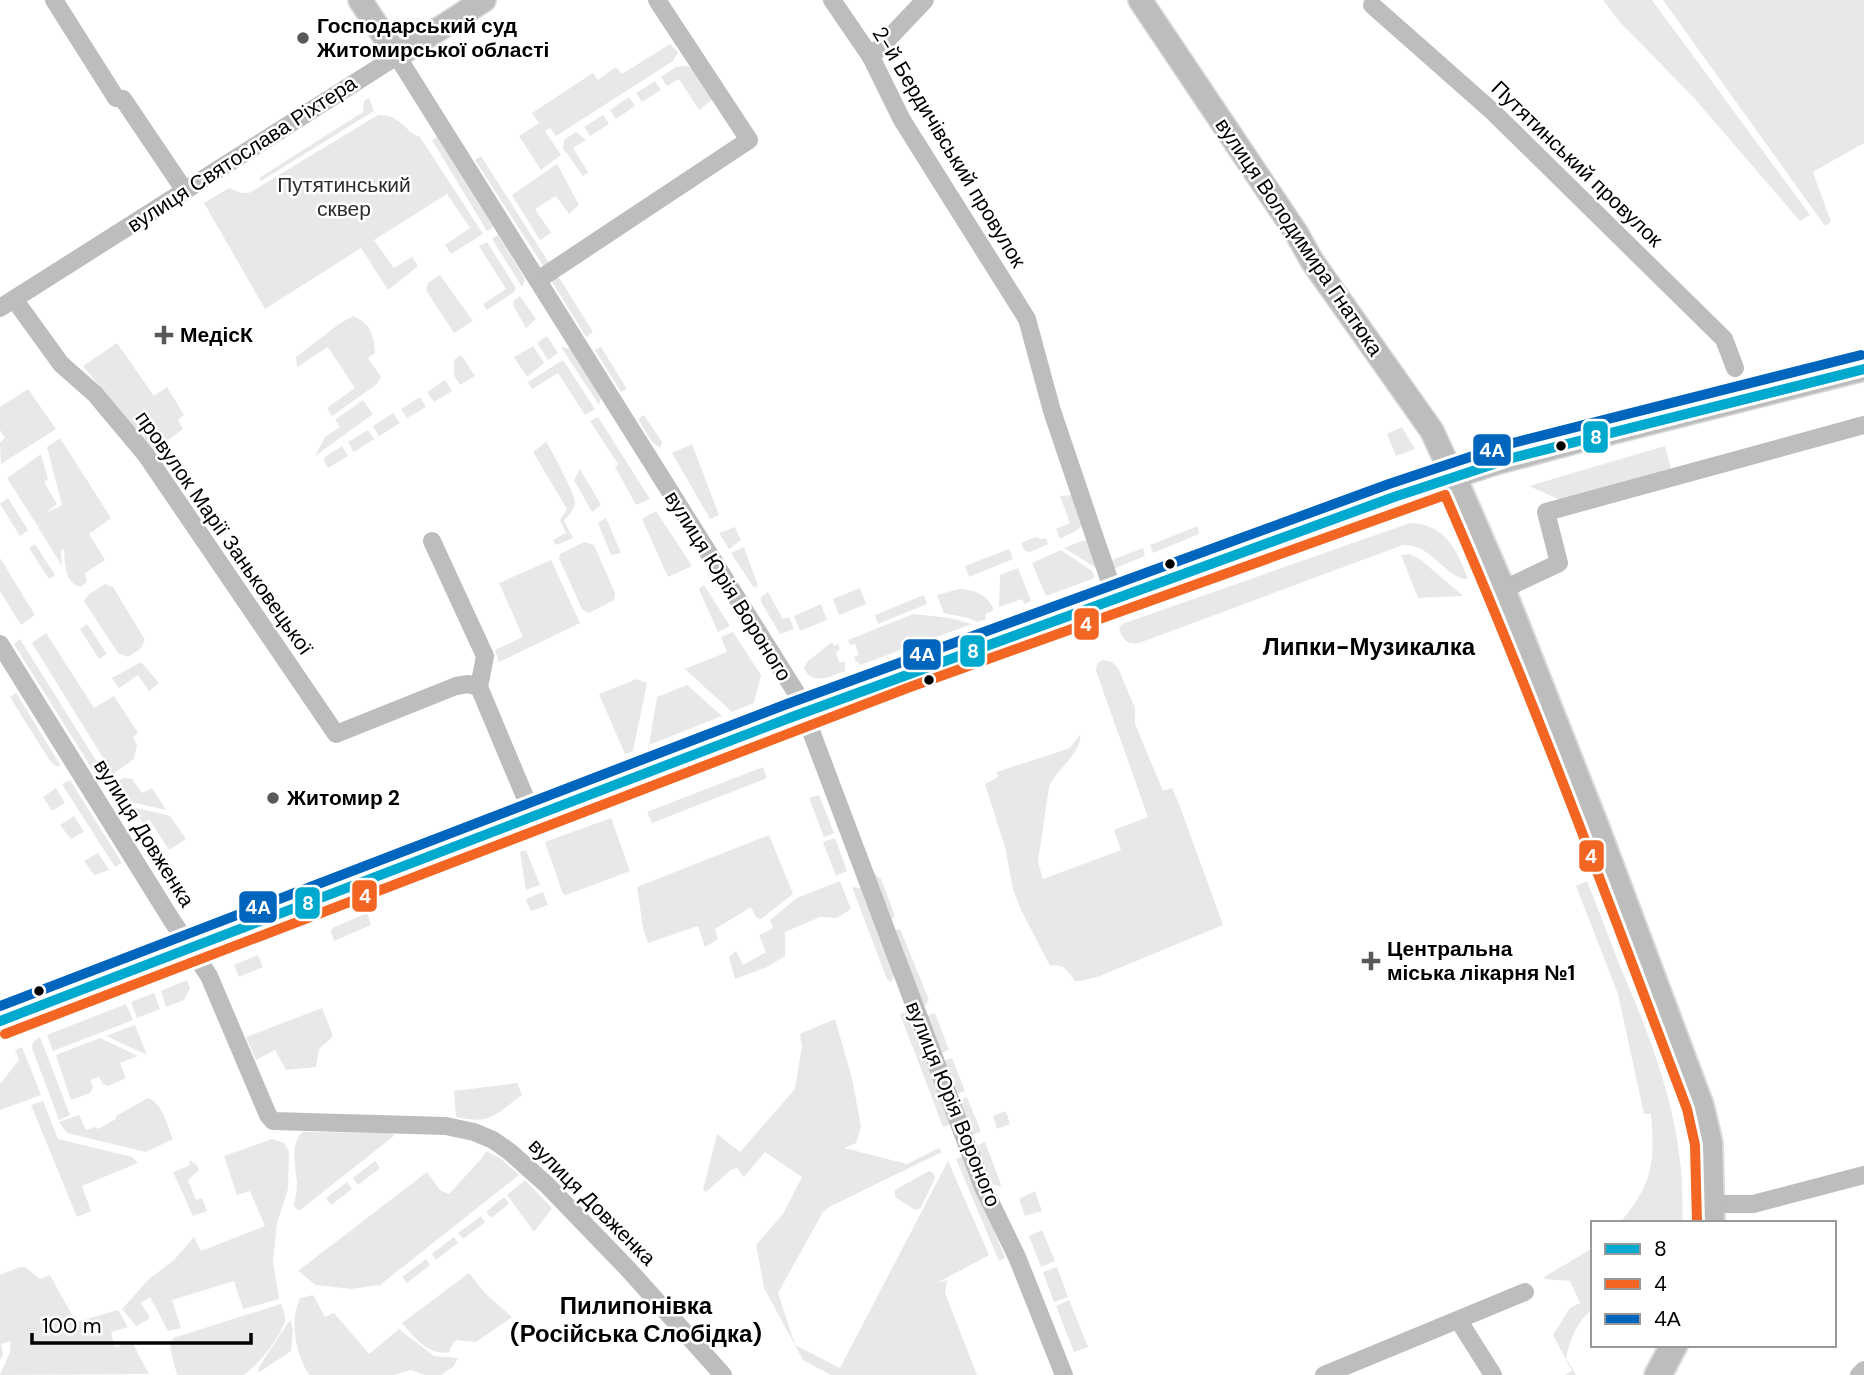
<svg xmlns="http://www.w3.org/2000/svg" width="1864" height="1375" font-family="'DM Sans',sans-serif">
	<rect width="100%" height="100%" fill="#fff"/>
	<g fill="#e8e8e8">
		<polygon points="1603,0 1652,0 1810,215 1800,221 1694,98 1619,21"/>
		<polygon points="1663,0 1864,0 1864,143 1813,172 1831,222 1825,226"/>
		<polygon points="670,44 678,52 673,61 556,136 550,128 545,131 561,155 541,170 519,136 539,123 532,113 593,73 598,80 616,67 622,74"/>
		<polygon points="685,66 693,68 714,98 699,110 679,79 667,86 661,77 676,67"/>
		<polygon points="655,81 661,90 642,102 636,93"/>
		<polygon points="629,97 635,106 616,119 610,110"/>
		<polygon points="369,98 374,111 261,181 259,178 363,112 364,101"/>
		<path d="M378 115C400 114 404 131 420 137L483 234 451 254 445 245 470 228 447 194 374 240 394 268 412 257 418 266 388 290 361 248 265 309 204 203 229 188 242 193H249Z"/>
		<polygon points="603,115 609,124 590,136 584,127"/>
		<polygon points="576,132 586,140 573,148 588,172 583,176 563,148 564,140"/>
		<polygon points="437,137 493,227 487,231 432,140"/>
		<polygon points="481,156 549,263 544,267 475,160"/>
		<polygon points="557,164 579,205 569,214 556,196 535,209 551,233 540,240 512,195"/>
		<polygon points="498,235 525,279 522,287 492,239"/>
		<polygon points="487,242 516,288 514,292 487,310 483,304 506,289 479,246"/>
		<polygon points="440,275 473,321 454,333 426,290 428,283"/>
		<polygon points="558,276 593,332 586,337 551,280"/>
		<polygon points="520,296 536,319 526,328 513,305 514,300"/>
		<path d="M353 316C371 324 374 335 375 353L368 358 381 377 377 384 332 416 327 408 355 388 328 347 297 367 296 357 339 324Z"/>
		<polygon points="547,336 558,353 548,360 537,343"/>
		<polygon points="117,343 154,396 167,387 184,415 178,420 183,429 153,451 83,366"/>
		<polygon points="533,346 544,363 527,377 514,357"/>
		<polygon points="561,347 571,349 601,398 599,405"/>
		<polygon points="601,347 627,389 621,392 595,350"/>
		<polygon points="461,355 475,376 460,385 454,375 454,360"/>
		<polygon points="563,360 595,409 585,415 558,373 532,389 528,382"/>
		<polygon points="445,380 452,391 434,402 427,392"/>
		<polygon points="28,389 56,429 1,464 0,442 5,438 0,430 0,407"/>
		<polygon points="420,397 426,407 407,418 401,409"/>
		<polygon points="363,400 373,414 315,456 325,437 340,427 335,420"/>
		<polygon points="393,413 400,423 379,436 373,426"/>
		<polygon points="644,415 662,442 660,448 652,442 638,419"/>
		<polygon points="598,417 650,499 636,505 615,467 618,464 590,421"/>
		<polygon points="1402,427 1415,449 1396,456 1387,434"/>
		<polygon points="368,430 374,439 354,452 348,442"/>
		<path d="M60 438 111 518 89 534 105 560 85 573 87 582 80 587C64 582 65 563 64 549L61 551 62 566 38 527 39 524 37 525 7 478 41 454 48 479 44 482 57 504 44 514 62 505 47 447Z"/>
		<path d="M546 442C551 448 575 495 575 502 575 509 569 515 564 521L573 538 556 545 553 540 566 533 560 520 567 509 533 452Z"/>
		<polygon points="692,444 719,515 710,519 672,453"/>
		<polygon points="342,446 348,456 328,468 324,461 325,457"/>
		<polygon points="1665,446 1672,473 1567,503 1529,486"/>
		<polygon points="580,469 601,505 592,512 574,480"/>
		<polygon points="1072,495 1084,521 1079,529 1060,539 1056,529 1070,523 1060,496"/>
		<polygon points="8,498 28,530 20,536 0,504"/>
		<polygon points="656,511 692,566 668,577 642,519"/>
		<polygon points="606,518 621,553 611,555 598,523"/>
		<path d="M1410 523C1445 524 1457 550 1468 579 1445 579 1433 544 1403 545L1139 643C1127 645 1123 640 1119 629L1122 624Z"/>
		<polygon points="1198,526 1199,534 1153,553 1150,545"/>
		<polygon points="735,527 741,540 729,549 719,533"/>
		<polygon points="1100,529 1112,560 1143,548 1145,556 1111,570"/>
		<polygon points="1035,537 1041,539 1046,538 1048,544 1030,552 1025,551 1021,543"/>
		<polygon points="1082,541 1088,541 1098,569 1064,548"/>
		<polygon points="584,542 594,545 615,593 614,600 589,613 582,609 559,558 560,554"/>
		<polygon points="35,544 55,575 49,579 29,548"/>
		<polygon points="744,547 758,586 754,588 731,553"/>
		<polygon points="1009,549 1013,559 969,577 965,566"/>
		<polygon points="1061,550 1092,571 1095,578 1046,596 1032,563"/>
		<polygon points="1409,554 1421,560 1463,596 1418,598 1401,555"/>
		<polygon points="0,558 35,615 21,625 0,591"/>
		<polygon points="551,560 580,623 499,662 495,650 523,637 499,583"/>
		<polygon points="1018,568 1031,601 1024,604 1022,599 999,607 1000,575"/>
		<polygon points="105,584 113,587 145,640 140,649 128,657 118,653 84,601 88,595"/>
		<polygon points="704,585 730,626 718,632 699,589"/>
		<polygon points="860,588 866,604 839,615 833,599"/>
		<path d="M959 589C974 589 988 595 994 610L985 614 986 619 977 622 968 618 944 613 937 595Z"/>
		<polygon points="768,592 783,619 789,617 794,629 780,634 761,602 761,597"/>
		<polygon points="924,595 927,604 878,624 875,615"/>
		<polygon points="821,604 827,620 800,631 794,616"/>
		<polygon points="913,614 950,618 972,624 860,665 858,662 856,662 854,657 859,655 855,644 850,645 848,640"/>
		<polygon points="87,624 107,654 99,659 80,629"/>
		<polygon points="733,632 761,675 754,703 732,712 685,669 727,652 721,637"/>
		<polygon points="46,633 94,708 114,696 138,733 133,737 137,745 134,759 113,774 32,643"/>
		<polygon points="20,639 107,778 99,780 14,644"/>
		<path d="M832 642 834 646 838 644 840 649 836 652 839 663 845 661V671C830 676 814 686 804 669L807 662Z"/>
		<path d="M1102 660 1112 662 1118 668 1135 708V724L1163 791 1172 788 1179 804 1223 925 1100 976 1081 981H1075C1068 971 1064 963 1050 966L1021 910 1013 889 1005 847 985 784 998 777 997 772 1070 748 1080 735C1083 751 1055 771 1049 787L1038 862 1043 879 1121 850 1114 830 1148 817 1096 671 1097 664Z"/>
		<polygon points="141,662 159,683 149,691 138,675 119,688 112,678"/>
		<polygon points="637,679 647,683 633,751 625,754 599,694"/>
		<polygon points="687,685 722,716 649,745 657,697"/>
		<polygon points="16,693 61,766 56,766 50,761 10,697"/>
		<polygon points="763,767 767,778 652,823 647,812"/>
		<polygon points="124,778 132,779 142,793 152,788 166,810 131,802 118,781"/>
		<polygon points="70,780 122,863 115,867 62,784"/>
		<polygon points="56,788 65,803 52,811 43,797"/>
		<polygon points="819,795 834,833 824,837 809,798"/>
		<polygon points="133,807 170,816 186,839 169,850 149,819 143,823"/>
		<polygon points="74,816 84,832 71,839 60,825"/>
		<polygon points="611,818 630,871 566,895 563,894 545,842"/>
		<polygon points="769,835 793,894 761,919 756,917 751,907 715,929 718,939 705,947 698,926 648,943 643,928 637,887"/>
		<polygon points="835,838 847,871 836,876 823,842"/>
		<polygon points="526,850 540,885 526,890 520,852"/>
		<polygon points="98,853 109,870 94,875 84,861"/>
		<polygon points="873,872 881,879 895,916 891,919"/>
		<polygon points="840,881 851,909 837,918 820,917 785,932 785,956 765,968 735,979 729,957 736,951 743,965 766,952 759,935 773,928 770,920 797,898"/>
		<path d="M1587 881C1599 911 1610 941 1622 971 1657 1052 1687 1133 1682 1223H1620C1653 1184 1655 1162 1651 1114H1644L1618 994 1576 886Z"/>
		<polygon points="301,883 307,883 311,887 235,915 232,909 276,896 279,891"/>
		<polygon points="852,887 863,889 894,975 891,982 887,979"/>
		<polygon points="543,892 548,905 531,911 526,901 528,898"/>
		<polygon points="367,913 371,925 334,941 331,932 332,928"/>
		<polygon points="900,929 929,1000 924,1007 895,930"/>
		<polygon points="258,955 263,967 239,977 234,965"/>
		<polygon points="187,980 190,988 184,1000 166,1007 161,991"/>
		<polygon points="154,993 160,1009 137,1018 131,1002"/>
		<polygon points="126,1004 133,1020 53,1051 47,1035"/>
		<polygon points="322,1008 333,1036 319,1049 316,1067 286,1070 275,1050 256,1060 246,1037"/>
		<polygon points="908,1011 951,1124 943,1127 900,1014"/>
		<polygon points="935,1013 949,1050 941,1053 927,1016"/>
		<polygon points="835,1019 852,1078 861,1127 856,1143 844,1148 907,1164 939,1148 942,1152 829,1207 823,1212 778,1293 795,1345 840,1368 948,1161 989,1255 935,1284 947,1280 945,1293 977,1375 831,1375 803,1360 764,1288 756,1245 783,1214 802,1177 765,1152 744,1177 737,1168 731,1170 706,1192 703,1190 717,1134 740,1152 795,1089 802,1046 800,1034"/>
		<polygon points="135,1025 147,1055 106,1036"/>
		<polygon points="40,1037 70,1115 59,1120 32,1048 33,1042"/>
		<polygon points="100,1038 138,1056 120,1063 126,1078 108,1086 103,1084 99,1077 90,1080 93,1087 90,1093 71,1100 56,1055"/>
		<polygon points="22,1047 41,1095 0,1110 0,1084 19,1060 15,1050"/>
		<polygon points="952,1058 965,1091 957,1094 944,1061"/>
		<path d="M517 1083 522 1095C494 1115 492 1125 456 1117L454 1091Z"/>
		<polygon points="967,1097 981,1132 972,1135 959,1101"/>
		<path d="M148 1098C163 1104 167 1125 173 1139L146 1152 67 1133 59 1122 79 1115 86 1130 95 1127 98 1129 116 1119V1116Z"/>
		<polygon points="43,1101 58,1139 132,1157 138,1163 82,1186 91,1211 77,1217 31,1105"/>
		<polygon points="1006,1111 1010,1124 997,1129 993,1116"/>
		<path d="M303 1132 391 1133 395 1135 299 1211 294 1206C295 1199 297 1191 297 1183 296 1167 289 1143 303 1132Z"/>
		<polygon points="272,1139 284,1143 289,1151 288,1189 277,1223 273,1261 279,1299 243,1309 234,1281 172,1300 181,1328 168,1331 150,1297 141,1303 149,1316 149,1319 136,1326 122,1309 149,1279 174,1260 194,1237 201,1251 265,1226 250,1191 237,1195 224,1156"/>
		<polygon points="985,1142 1002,1187 991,1184 976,1146"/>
		<polygon points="486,1151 500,1158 519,1175 380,1285 351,1289 316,1285 298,1271 427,1172 440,1190 449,1194 482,1158"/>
		<polygon points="964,1156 1005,1258 999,1261 956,1159"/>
		<polygon points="189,1160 197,1165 199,1170 188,1180 196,1200 202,1198 207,1211 193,1216 173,1172 190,1165"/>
		<polygon points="375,1161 380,1168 358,1185 353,1178"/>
		<polygon points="929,1171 933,1173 935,1178 920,1209 915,1210 895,1197 895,1190"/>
		<polygon points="525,1180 552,1208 534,1232 507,1195"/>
		<polygon points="347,1182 352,1189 331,1205 326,1198"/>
		<polygon points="1035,1191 1042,1211 1025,1216 1019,1199"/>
		<polygon points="504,1197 509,1204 491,1218 486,1212"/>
		<polygon points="481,1216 485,1222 463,1239 458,1233"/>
		<polygon points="1042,1230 1055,1261 1041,1267 1029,1236"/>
		<polygon points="454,1237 458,1243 436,1260 432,1254"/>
		<path d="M1593 1248V1309C1576 1322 1571 1338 1566 1358L1576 1375H1565L1572 1371 1553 1335 1570 1308 1580 1303 1570 1281 1545 1279 1544 1277Z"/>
		<polygon points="426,1259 430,1265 407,1283 402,1277"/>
		<polygon points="20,1267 25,1267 40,1279 50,1275 76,1322 118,1310 128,1327 111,1332 115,1347 132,1342 149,1374 0,1375 10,1352 11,1341 1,1344 3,1354 0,1360 0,1275"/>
		<polygon points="1057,1267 1068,1297 1054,1302 1043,1272"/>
		<path d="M469 1273 485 1293 512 1317 476 1342 456 1340 449 1350 451 1352C429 1357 415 1338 402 1323Z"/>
		<path d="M313 1295 325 1317 334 1313 369 1354 399 1329 434 1356 458 1358 454 1366 441 1375H425L411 1370 393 1375H309C296 1353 289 1322 300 1298Z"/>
		<polygon points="1069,1300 1088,1347 1074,1352 1056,1306"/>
		<path d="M281 1304C283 1310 286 1315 285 1321 280 1338 258 1365 244 1375H177L170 1348 173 1338Z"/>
		<polygon points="290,1320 293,1329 291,1351 258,1373 259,1367"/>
	</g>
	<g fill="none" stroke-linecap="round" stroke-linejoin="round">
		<g stroke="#dbdbdb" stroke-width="26">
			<g id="major">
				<polyline points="360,0 397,56 484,0"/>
				<polyline points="1140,0 1297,234 1312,261 1432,431 1453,477 1492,464 1578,441 1864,369"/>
			</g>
		</g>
		<g stroke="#dbdbdb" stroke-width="30">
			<g id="highway">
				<path d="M0 1021C482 834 964 646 1453 477L1502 590 1596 828 1700 1105 1709 1143 1711 1223"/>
				<polyline points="1658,1375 1674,1345"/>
			</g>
		</g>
		<g stroke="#bdbdbd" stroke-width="18">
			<polyline points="54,0 116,98 123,99 185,191"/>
			<polyline points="832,0 871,57 902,120 1027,319 1052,411 1115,597"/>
			<polyline points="1372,5 1492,111 1724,339 1735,368"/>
			<polyline points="871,57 925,0"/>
			<polyline points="538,280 749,140 657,0"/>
			<polyline points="14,299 61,364 95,394 146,455 336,734 456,686 468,684 479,687"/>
			<polyline points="0,308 397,56 797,694 983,1187 1017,1257 1064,1375"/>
			<polyline points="432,541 485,656 479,687 533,816"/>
			<polyline points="1502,590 1559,563 1546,512 1864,425"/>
			<polyline points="0,644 171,919 209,976 268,1115 273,1121 446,1126 474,1132 493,1140 510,1152 547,1185 628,1269 723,1375"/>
			<polyline points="1711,1204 1753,1204 1864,1175"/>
			<polyline points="1459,1321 1493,1375"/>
			<polyline points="1324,1375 1525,1292"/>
			<polyline points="1859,1375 1864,1370"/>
		</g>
		<use href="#major" stroke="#bdbdbd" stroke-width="23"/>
		<use href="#highway" stroke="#bdbdbd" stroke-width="26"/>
		<g stroke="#fff" stroke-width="16">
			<polyline id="bus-1" points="0,1021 792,717 1394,497 1512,458 1864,369"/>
		</g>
		<g stroke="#fff" stroke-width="16">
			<path id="bus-2" d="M5 1034 910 687 1445 495C1533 697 1609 903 1687 1109L1695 1145 1697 1223"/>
		</g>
		<g stroke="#fff" stroke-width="16">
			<polyline id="bus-3" points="0,1006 787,704 1389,484 1509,444 1861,355"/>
		</g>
		<use href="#bus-1" stroke="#00a9ce" stroke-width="10"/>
		<use href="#bus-2" stroke="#f26522" stroke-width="10"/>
		<use href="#bus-3" stroke="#0065bd" stroke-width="10"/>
	</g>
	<g fill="#595959" stroke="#fff" stroke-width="2.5">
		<circle cx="303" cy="38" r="7"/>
		<path d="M160.5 324.5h7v7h7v7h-7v7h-7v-7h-7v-7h7z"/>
		<circle cx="273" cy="798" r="7"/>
		<path d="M1367.5 950.5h7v7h7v7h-7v7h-7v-7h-7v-7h7z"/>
	</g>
	<g fill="#000" stroke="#fff" stroke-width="2.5">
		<circle cx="1561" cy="446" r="6"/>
		<circle cx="1170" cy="564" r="6"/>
		<circle cx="929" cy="680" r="6"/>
		<circle cx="39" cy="991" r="6"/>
	</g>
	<g text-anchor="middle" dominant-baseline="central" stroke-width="5" stroke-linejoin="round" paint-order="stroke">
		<g font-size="21" font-weight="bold" fill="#000" stroke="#fff" text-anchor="start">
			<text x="317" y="26">Господарський суд<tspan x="317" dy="24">Житомирської області</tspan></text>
			<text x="180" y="335">МедісК</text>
			<text x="287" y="798">Житомир 2</text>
			<text x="1387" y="949">Центральна<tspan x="1387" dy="24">міська лікарня №1</tspan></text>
		</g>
		<g font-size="21" fill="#000" stroke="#fff">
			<text transform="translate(949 147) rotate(59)">2-й Бердичівський провулок</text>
			<text transform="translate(242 154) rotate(-33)">вулиця Святослава Ріхтера</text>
			<text transform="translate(1577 164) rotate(44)">Путятинський провулок</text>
			<text transform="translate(1299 237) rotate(56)">вулиця Володимира Гнатюка</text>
			<text transform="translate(224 533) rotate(55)">провулок Марії Заньковецької</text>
			<text transform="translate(728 586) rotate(58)">вулиця Юрія Вороного</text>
			<text transform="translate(144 833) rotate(58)">вулиця Довженка</text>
			<text transform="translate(953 1104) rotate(68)">вулиця Юрія Вороного</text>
			<text transform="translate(592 1202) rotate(45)">вулиця Довженка</text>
		</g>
		<g font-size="21" fill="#2d2d2d" stroke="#fff">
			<text x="344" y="185">Путятинський<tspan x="344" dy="24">сквер</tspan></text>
		</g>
		<g font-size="24" font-weight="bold" fill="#000" stroke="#fff">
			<text x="1369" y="646">Липки-Музикалка</text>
			<text x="636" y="1305">Пилипонівка<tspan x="636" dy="28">(Російська Слобідка)</tspan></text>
		</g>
	</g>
	<g stroke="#fff" stroke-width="2.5">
		<rect x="1582" y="420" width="27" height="34" rx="7" fill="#00a9ce"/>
		<rect x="1472" y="433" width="40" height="34" rx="7" fill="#0065bd"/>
		<rect x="1073" y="607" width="27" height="34" rx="7" fill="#f26522"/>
		<rect x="959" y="634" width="27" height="34" rx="7" fill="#00a9ce"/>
		<rect x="902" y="638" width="40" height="33" rx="7" fill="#0065bd"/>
		<rect x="1578" y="839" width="27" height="34" rx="7" fill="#f26522"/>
		<rect x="351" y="879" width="27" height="34" rx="7" fill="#f26522"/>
		<rect x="294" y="886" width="27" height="34" rx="7" fill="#00a9ce"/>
		<rect x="238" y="890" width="40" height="34" rx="7" fill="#0065bd"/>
	</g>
	<g font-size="19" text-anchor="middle" font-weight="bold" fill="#fff">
		<text x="1596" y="444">8</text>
		<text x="1492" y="457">4А</text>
		<text x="1086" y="631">4</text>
		<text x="973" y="658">8</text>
		<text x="922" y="661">4А</text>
		<text x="1591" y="863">4</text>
		<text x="365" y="903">4</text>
		<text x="308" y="910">8</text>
		<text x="258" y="914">4А</text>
	</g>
	<rect x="1591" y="1221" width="245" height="126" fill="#ffffff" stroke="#999999" stroke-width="2"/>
	<rect x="1605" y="1244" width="35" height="10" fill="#00a9ce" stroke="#999999" stroke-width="2"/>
	<text x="1654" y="1256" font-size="21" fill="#000000">8</text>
	<rect x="1605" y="1279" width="35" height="10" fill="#f26522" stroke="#999999" stroke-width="2"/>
	<text x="1654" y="1291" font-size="21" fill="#000000">4</text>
	<rect x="1605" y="1314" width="35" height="10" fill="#0065bd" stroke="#999999" stroke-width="2"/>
	<text x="1654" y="1326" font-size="21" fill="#000000">4А</text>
	<path d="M32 1333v10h219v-10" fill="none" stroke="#000000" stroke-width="3.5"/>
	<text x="42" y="1333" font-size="21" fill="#000000" stroke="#ffffff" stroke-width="5" paint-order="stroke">100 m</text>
</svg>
